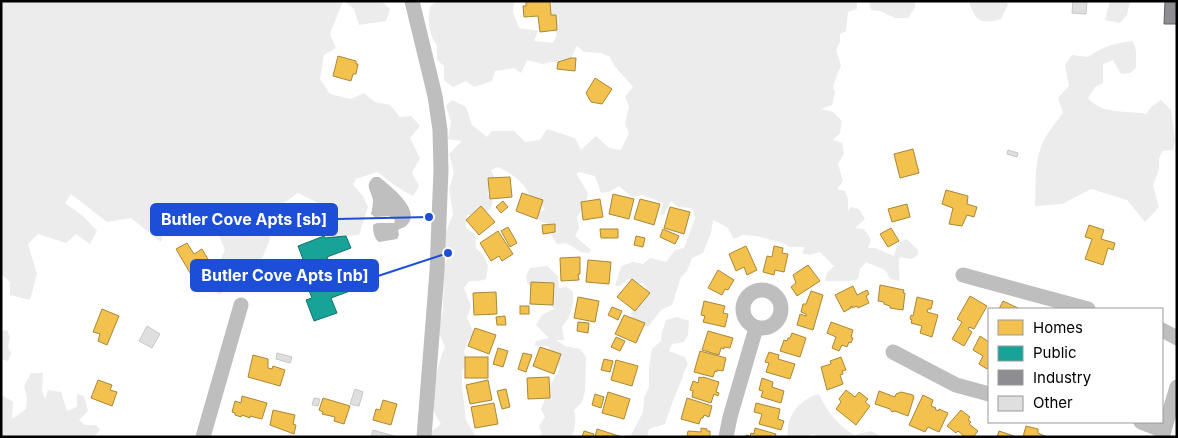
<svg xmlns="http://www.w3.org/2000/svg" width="1178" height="438" font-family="Inter,sans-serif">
	<rect width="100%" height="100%" fill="#fff"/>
	<g fill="#ececec">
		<path d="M1 1H343L330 34 336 48 324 55 320 79 330 94 351 99 364 93 375 102 390 105 400 117 411 116 420 126 410 138 420 158 412 173 419 186 413 196C400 190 390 181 377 172L356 179 353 185 363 196 368 207 359 235 325 238 323 236 303 234 301 224 313 218 322 228 330 223 324 206 298 193 281 205 273 215 269 242 252 282 248 287H233L219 295 209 287C217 276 219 262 225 250L219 235 204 232 192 220 172 205 161 242 131 218 107 222 71 194 65 203 83 216 97 231 90 244 76 234 66 243 38 234 28 244 37 274 30 300 10 295V282L1 274Z"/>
		<polygon points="345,1 381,1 390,9 386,21 359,25 354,9"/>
		<path d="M435 1H514L513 12 519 28 538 31 534 41 553 43 557 34 550 24 549 8 554 1H857V9L848 12 846 31 840 34V42L836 50 841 65 833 86 835 93 832 105 821 109 833 112 842 121 840 133 833 140 842 143 844 153 838 164 843 181 837 189 845 191 848 199V211L851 207 859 209 865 219 855 228 864 229 871 239 868 248H875L894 256 898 243 907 239 918 250V255L911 259 900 257C897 267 901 271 899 281L890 279 885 270 866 262 860 269 858 279 849 281H825L827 273 834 266 820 252 809 255 802 253 805 247H789L783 243 756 236 743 235 734 239 727 227 713 220 711 233 703 253 692 258 687 271 681 277 672 305 661 310 648 327 635 323 631 314C634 305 641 297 646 288L643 283 635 284 628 279 620 286H615L621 266 633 262 643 264 650 258 666 262 675 250 684 248 695 218 692 208 678 207 671 201 664 215 660 214 663 203 642 195 632 197 619 186 609 192 601 193 595 176 578 172 577 175 588 193 585 206 577 217 579 228 575 236 591 250 589 253 581 252 566 243 557 244 550 233 551 225 540 221 535 213 545 210 540 203 531 201C528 185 512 173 498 167L491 170 495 179V186L487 192 493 202C489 216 479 215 467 215L466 228 475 234 476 248 484 256 488 266 486 279 479 281H469L464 288 471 306 467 318 475 335 468 340 464 352 469 361 462 371V386L466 420 476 437H430L432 431 441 424C438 420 435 415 434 410 432 392 437 364 445 347L438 330 443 310 444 266 447 259 444 242 446 232 453 214 449 189 454 173 449 154 462 141 448 139 451 122 446 106 452 100 466 107 472 125 487 137 492 131H514L525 142 540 140 547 129 575 138 581 150 596 136 609 148 621 150 629 133 625 124 629 106 625 97 633 87C625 76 615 70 610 57L601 53 584 52 577 46 571 58 543 64 527 60 521 73 514 68 495 71 492 81 474 87 466 81 453 87 444 80V66L437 60V45C428 34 428 19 430 6L436 2Z"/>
		<polygon points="869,1 915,1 915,7 908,18 895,18 880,11 871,10"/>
		<path d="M969 1H1007L1008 5 1001 19C982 25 974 21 969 1Z"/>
		<polygon points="1110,1 1130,1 1127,15 1120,23 1105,20"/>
		<path d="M1133 41 1136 51V68L1130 73 1121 74 1113 60 1103 64V83L1095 87 1088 98C1102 115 1126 110 1146 114L1152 106 1161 100 1171 110 1175 140 1173 150 1162 151 1159 159V169L1153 186 1159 207 1145 222 1127 200 1091 189 1062 204 1035 206C1036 188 1034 167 1040 150 1044 136 1055 124 1063 113L1058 98 1069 86 1065 65 1072 55 1088 57C1103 47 1114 43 1133 41Z"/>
		<path d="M547 266 558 276 559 288 567 287 573 292V303L569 317 562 327 564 340H556L565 346 580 349 586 357 585 391 582 402 574 410C576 419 576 430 571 437H540L542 433 539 426 545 417 541 409 553 380 560 368 552 357 548 346H534L536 341 549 338 536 325 542 315 554 309 546 298 527 283 526 276 530 268Z"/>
		<path d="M677 317 689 321 688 335 684 342 672 344 669 351 685 357 688 364C683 373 683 378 679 386 674 399 669 411 665 424L649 429 647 437H630L643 412 644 397 649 387V367L652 349 661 341 662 332 666 320Z"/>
		<polygon points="7,330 10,337 8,347 11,353 8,361 1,359 1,331"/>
		<polygon points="31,373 43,373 42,391 45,399 48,390 61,392 67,411 77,407 77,394 84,396 88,411 79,420 85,425 96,425 100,430 93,437 1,437 1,388 2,395 13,402 12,419 26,409 27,398 24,386"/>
		<path d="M819 394C826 411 838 425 854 435L871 431 883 437H821L813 434 807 437H788C785 416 800 399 819 394Z"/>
	</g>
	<path fill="#bfbfbf" d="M374 177H379C389 185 424 211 406 226 403 228 401 228 398 230L399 235 397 239 379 242C374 238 373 232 373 225L377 223H394L395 220 389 216 375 217 371 214C372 209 373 205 373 200 371 190 364 185 374 177Z"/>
	<g fill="#f2c14e" stroke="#a98737">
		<polygon points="526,1 550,1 551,15 556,15 557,30 540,32 538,16 524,17 523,6 526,6"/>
		<polygon points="338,56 356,61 356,64 358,64 356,74 353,74 351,81 333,76"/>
		<polygon points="571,58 576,58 575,71 557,69 558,62"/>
		<polygon points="595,78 612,89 602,104 591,102 586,93"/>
		<polygon points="913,149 919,173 900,178 894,154"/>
		<polygon points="510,177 512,197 490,199 488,178"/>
		<polygon points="946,190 968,196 967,204 977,207 974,217 967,215 962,226 949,224 953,208 942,204"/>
		<polygon points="522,193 543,200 537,219 516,211"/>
		<polygon points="613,194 634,199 629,219 609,214"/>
		<polygon points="600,199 603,217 583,220 581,202"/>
		<polygon points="640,199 660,204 654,225 634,219"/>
		<polygon points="503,201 508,207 501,213 496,207"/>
		<polygon points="907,204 910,217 892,222 888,209"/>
		<polygon points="481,206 495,222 479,235 466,220"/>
		<polygon points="670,207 690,212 684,234 664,228"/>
		<polygon points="555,224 555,232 543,234 542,225"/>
		<polygon points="1089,225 1104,230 1101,239 1115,243 1113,250 1108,248 1103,265 1085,259 1092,239 1085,237"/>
		<polygon points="508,227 517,243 510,247 501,231"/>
		<polygon points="891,228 899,241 888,247 880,234"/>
		<polygon points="600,229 618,229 618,238 601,238"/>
		<polygon points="663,229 679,236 675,244 660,237"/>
		<polygon points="498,231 513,254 502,261 499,256 491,261 480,243"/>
		<polygon points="636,236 645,238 643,247 634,245"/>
		<polygon points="187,243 194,254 202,249 212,266 193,278 176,249"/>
		<polygon points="746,246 757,270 747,275 744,267 736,271 729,254"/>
		<polygon points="774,246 783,248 782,253 788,254 784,272 775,270 774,275 763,272 767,256 772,257"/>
		<polygon points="580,257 580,274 578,274 579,280 561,281 560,258"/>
		<polygon points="588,260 611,262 609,284 586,282"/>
		<polygon points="808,265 820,281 797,296 791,287 796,283 793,275"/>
		<polygon points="718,270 734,280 728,290 725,289 722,295 708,288"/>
		<polygon points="632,279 650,293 635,311 617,297"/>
		<polygon points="531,282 554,283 553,305 530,304"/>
		<polygon points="880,285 904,290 903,293 905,293 903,310 890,308 890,306 884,304 884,302 878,301"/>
		<polygon points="853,286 857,295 867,290 869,294 866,296 869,303 858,308 857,306 852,308 851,306 851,308 844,312 835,295"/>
		<polygon points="811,291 823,295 813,330 797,325 800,314 806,316 806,314 801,312 803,304 806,304"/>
		<polygon points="496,292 497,314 474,315 473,293"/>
		<polygon points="970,296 987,306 974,329 969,327 968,329 972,332 964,346 952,339 962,322 957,319"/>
		<polygon points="578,297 599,301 595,322 574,318"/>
		<polygon points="917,297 933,301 931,309 928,309 927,312 938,315 932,337 920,333 922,326 911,323 912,320 910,319 911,315 913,316"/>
		<polygon points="704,301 725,306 723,313 728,314 725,327 703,322 705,316 701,315"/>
		<polygon points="1003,301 1020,309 999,309"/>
		<rect x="520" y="306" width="9" height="8"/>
		<polygon points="612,307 622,311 618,320 608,315"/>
		<polygon points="102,309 119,316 107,345 98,341 100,334 93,332"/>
		<polygon points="624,315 645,323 636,343 615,334"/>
		<polygon points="505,316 506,325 497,325 496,317"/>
		<polygon points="578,322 589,323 588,333 577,331"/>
		<polygon points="831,322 853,330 851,337 853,338 851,343 849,342 847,347 842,345 839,351 832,348 836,337 827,333"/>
		<polygon points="475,328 496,335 489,354 468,346"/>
		<polygon points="708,331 733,338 730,348 724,347 724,349 721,348 719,355 702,350"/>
		<polygon points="792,333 806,338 800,357 780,351 784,340 787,341 788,338 790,338"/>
		<polygon points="980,336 989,342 989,366 987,369 979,364 983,356 973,350"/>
		<polygon points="616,337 625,341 620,351 611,347"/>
		<polygon points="540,347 561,354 554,374 533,366"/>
		<polygon points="498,348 508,351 503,367 493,364"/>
		<polygon points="700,351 726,358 723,371 717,370 717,372 715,371 713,377 694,372"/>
		<polygon points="769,352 779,355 778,359 795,364 790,379 766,372 769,363 765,362"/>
		<polygon points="523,353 532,355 526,372 518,369"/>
		<polygon points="253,355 268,359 268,368 272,369 273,366 285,370 280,386 248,377"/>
		<rect x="465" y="357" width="23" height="21"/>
		<polygon points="841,357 846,370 842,371 843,374 840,375 843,384 827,390 821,367 831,364 830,361"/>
		<polygon points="604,359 613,361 610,372 601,370"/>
		<polygon points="616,360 638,366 632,386 611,380"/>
		<polygon points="549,377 550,398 528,399 527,378"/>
		<polygon points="699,377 702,378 703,377 719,382 716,392 719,393 718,396 714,394 711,403 692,397 693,391 690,390 693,381 698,383"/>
		<polygon points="762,378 773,382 772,387 784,391 781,403 761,397 763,391 759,390"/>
		<polygon points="98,380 112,385 110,390 117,392 112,406 91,398"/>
		<polygon points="488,380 492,400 470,404 466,385"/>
		<polygon points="506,389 510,407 502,409 497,391"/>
		<polygon points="846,390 855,397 859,392 868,399 865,402 870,406 856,425 836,409 841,402 839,399"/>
		<polygon points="879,391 895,397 896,394 901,392 913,395 914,397 908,416 895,411 892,412 890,409 875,404"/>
		<polygon points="608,392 630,399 624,419 602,413"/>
		<polygon points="595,394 604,397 601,408 592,405"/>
		<polygon points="923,395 933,400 931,406 936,408 935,409 938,411 939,409 948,413 939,432 928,427 925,432 909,425"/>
		<polygon points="242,396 267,403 262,419 250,416 250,418 242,415 241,417 235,415 235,413 232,412 235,401 241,403"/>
		<polygon points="323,398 350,406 344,424 334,421 335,417 322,414 323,412 319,410"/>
		<polygon points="687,398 712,406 709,417 704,415 703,418 701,418 699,424 681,419"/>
		<polygon points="383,400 397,404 391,425 373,420 376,409 380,410"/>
		<polygon points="494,403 498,424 475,428 471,407"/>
		<polygon points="756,403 780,409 778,419 784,421 781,430 759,424 762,414 754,412"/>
		<polygon points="273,410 295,415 293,424 296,425 294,434 270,425"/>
		<polygon points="961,410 970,417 968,420 971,422 969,424 978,431 973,437 965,437 958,431 956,433 947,426"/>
		<polygon points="1026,426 1038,429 1038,433 1047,437 1023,437"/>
		<polygon points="701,428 707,429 707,431 710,431 710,437 687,437 688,431 701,432"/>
		<polygon points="755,428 776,434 775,437 746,437 746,435 750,436 751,433 754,434"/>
		<polygon points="597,429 619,436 619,437 595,437"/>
		<polygon points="584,431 594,434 593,437 582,437"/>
		<polygon points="999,431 1014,436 1013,437 997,437"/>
	</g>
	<polygon fill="#17a398" stroke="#10726a" points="324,236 325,238 346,236 351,248 327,257 336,279 344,276 350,291 331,298 337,313 314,321 306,300 312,298 298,264 304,262 298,246"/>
	<polygon fill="#8d8d92" stroke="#636366" points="1165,1 1177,1 1177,24 1164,24"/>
	<g fill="#dfdfdf" stroke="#c7c7c7">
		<polygon points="1073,1 1087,1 1086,14 1072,13"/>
		<polygon points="1008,150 1018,153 1017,157 1007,154"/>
		<polygon points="147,326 160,334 152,348 139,341"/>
		<polygon points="277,353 292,357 290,363 276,359"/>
		<polygon points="355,389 363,392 359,406 350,404"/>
		<polygon points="314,398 320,399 318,406 312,405"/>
		<polygon points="373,430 394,436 394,437 371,437"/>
	</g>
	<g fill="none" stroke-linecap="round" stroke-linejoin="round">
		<g stroke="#bebebe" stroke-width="15">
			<polyline points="412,1 435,96 440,130 441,170 437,271 424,437"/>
			<polyline points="963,275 1088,309"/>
			<circle cx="762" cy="309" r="19"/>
			<polyline points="1162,330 1177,338"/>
			<polyline points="893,352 956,385 989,394"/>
			<polyline points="1141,422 1164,431"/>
			<polyline points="203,437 241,305"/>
			<polyline points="726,437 730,417 756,328"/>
			<polyline points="1162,437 1177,387"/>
		</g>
	</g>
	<path fill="none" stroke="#1d4ed8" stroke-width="2" d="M429 217L337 219M448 253L378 276"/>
	<g fill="#1d4ed8" stroke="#fff" stroke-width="2">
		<circle cx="429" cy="217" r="5"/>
		<circle cx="448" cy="253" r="5"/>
	</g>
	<g fill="#1d4ed8" stroke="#1d4ed8" stroke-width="2">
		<rect x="151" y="204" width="186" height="31" rx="5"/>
		<rect x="191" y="260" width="187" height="31" rx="5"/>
	</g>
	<g font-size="16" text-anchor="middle" font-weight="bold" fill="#fff">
		<text x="244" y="225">Butler Cove Apts [sb]</text>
		<text x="285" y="281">Butler Cove Apts [nb]</text>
	</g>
	<rect width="1178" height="438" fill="none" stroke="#000000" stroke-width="5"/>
	<rect x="988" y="308" width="175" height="115" fill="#ffffff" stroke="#999999"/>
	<rect x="998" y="320" width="25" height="15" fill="#f2c14e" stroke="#999999"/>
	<text x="1033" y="333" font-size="15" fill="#000000">Homes</text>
	<rect x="998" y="346" width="25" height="15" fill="#17a398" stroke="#999999"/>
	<text x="1033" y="358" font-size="15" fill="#000000">Public</text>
	<rect x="998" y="370" width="25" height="15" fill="#8d8d92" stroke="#999999"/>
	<text x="1033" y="383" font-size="15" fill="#000000">Industry</text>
	<rect x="998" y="396" width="25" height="15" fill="#dfdfdf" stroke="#999999"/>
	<text x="1033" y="408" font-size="15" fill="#000000">Other</text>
</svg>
